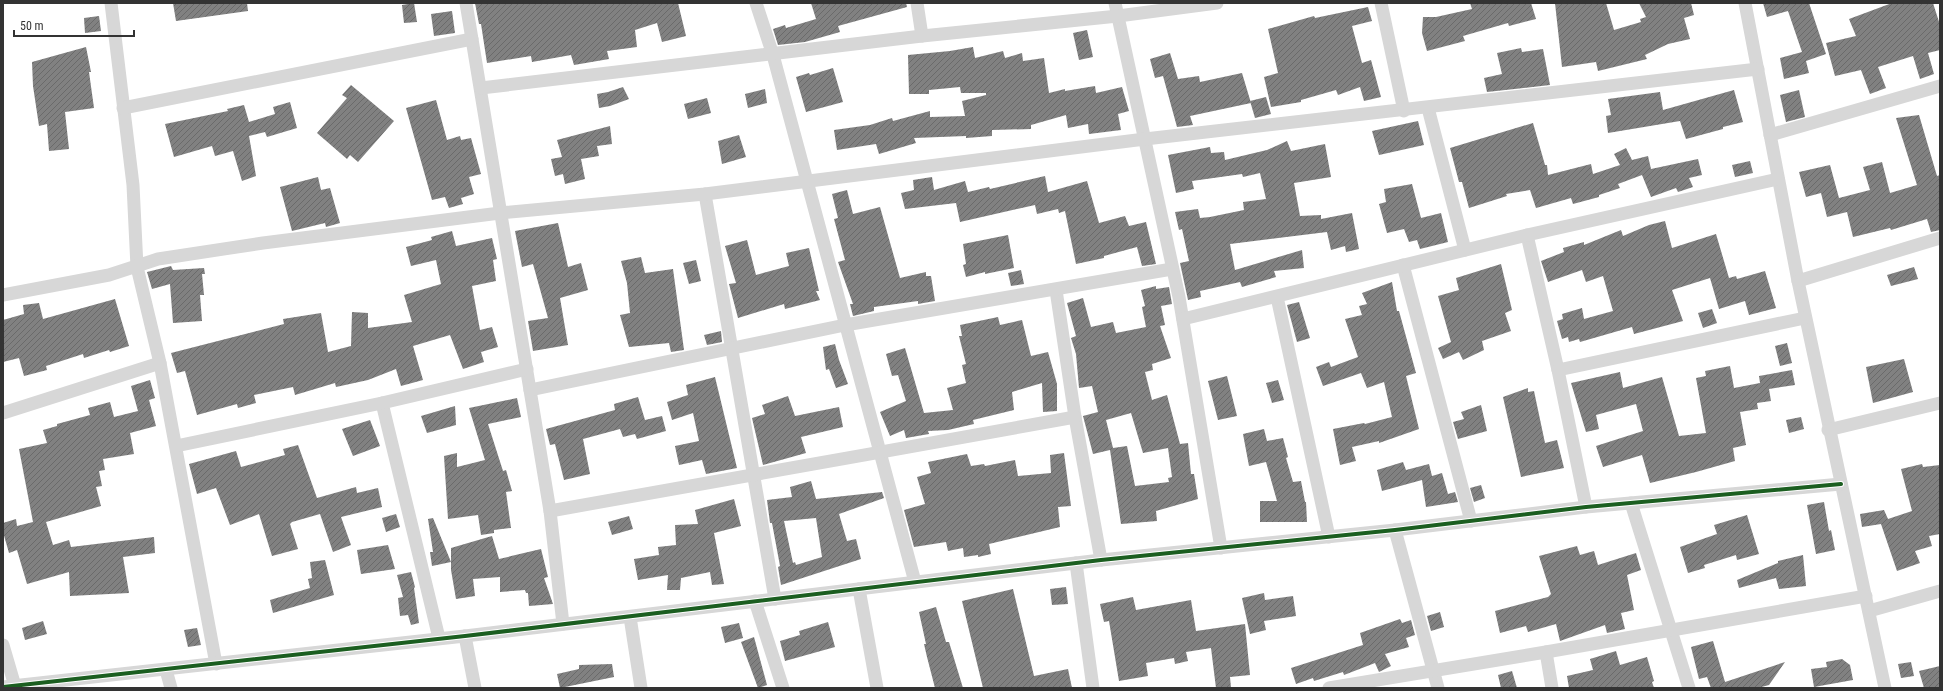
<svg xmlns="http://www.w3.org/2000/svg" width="1943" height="691" font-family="'Roboto Condensed',sans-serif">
	<defs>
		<pattern id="building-hatch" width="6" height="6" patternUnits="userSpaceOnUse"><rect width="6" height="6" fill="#818181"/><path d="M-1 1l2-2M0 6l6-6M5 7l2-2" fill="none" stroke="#6a6a6a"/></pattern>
	</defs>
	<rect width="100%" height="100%" fill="#fff"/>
	<g fill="url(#building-hatch)" fill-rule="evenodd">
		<polygon points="173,3 247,3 248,11 176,21"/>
		<polygon points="414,3 417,22 404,23 402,5"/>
		<polygon points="475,3 678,3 686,36 662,42 657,23 635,30 637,47 607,51 609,59 574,65 571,55 532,62 531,56 487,63 481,24 479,24"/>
		<polygon points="811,3 906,3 907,7 838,26 840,32 805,42 778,45 773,29 785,25 786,28 816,19"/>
		<polygon points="1470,3 1531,3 1536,19 1509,26 1508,23 1463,36 1465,41 1427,51 1422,33 1423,17 1436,17 1472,9"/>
		<polygon points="1555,3 1606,3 1614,30 1641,22 1640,19 1646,17 1639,3 1691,3 1694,15 1684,18 1690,39 1668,44 1645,55 1647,59 1598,71 1596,62 1562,67"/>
		<polygon points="1763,3 1809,3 1826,54 1806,61 1809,73 1784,79 1780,58 1802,52 1788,11 1767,17"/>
		<polygon points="1892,3 1933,3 1940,25 1940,50 1928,53 1934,74 1920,79 1913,56 1878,67 1886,88 1870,94 1861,70 1835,76 1826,43 1856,36 1849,19"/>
		<polygon points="1368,7 1372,21 1352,26 1362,63 1371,60 1381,97 1364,101 1360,87 1338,95 1336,90 1301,100 1301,102 1271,107 1264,77 1278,73 1268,29 1314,16 1315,18"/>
		<polygon points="452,11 455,33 434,36 431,14"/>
		<polygon points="99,16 101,31 85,33 84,18"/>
		<polygon points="1087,30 1093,57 1079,60 1073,33"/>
		<polygon points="86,47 91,72 89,72 94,108 65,112 69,149 49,151 47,124 39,126 33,86 32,62"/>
		<polygon points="973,47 975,58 1003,51 1005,58 1022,53 1023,61 1044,58 1049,93 1065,89 1065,91 1095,86 1096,93 1122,87 1129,111 1118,114 1121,130 1089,134 1088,124 1068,128 1066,115 1031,125 1031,129 992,130 992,136 966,138 966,136 914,138 916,143 879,154 876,144 837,150 834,130 870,125 892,118 893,121 930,111 930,117 965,116 962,101 986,95 986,93 961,93 960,87 929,90 929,94 909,94 908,55 950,51"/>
		<polygon points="1521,48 1522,52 1543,49 1550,85 1487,92 1484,78 1502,74 1497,53"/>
		<polygon points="1170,53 1178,79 1199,76 1200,82 1242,73 1251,103 1190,116 1193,125 1177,127 1163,76 1155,78 1150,59"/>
		<polygon points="833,68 843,102 806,112 796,77 809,73 810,75"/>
		<polygon points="351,85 394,121 358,162 350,155 347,159 317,133 347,98 342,95"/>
		<polygon points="623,87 629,99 610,106 599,108 597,94 608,92"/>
		<polygon points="765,89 767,103 748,108 745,94"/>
		<polygon points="1734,90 1743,122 1723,127 1723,129 1686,139 1680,121 1608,133 1606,116 1611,115 1608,99 1660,92 1663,110"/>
		<polygon points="1799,90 1805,117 1786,122 1780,95"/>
		<polygon points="1266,97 1271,114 1255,118 1250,101"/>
		<polygon points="707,98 711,113 688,119 684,104"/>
		<polygon points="436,100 447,140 460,136 461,140 471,138 481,174 469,177 474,194 461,198 463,204 449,208 445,197 432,200 406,108"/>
		<polygon points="290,102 297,128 267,137 265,132 249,136 256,176 242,181 233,151 215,156 212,146 174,157 165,124 228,111 227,109 244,105 249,122 275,114 273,107"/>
		<polygon points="1919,115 1937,176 1940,175 1940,230 1931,232 1927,219 1891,230 1890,228 1853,237 1847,212 1827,217 1821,193 1806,197 1799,172 1830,165 1839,198 1870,190 1863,167 1882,162 1890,193 1917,185 1896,118"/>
		<polygon points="1418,121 1424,145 1379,155 1372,131"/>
		<polygon points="1533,123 1545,165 1547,165 1548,175 1591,164 1593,174 1620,165 1614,154 1626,148 1632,160 1648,156 1651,169 1698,159 1702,175 1689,178 1693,187 1678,192 1676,188 1651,197 1642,175 1618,184 1620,188 1599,195 1599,197 1573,204 1571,198 1536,208 1530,190 1506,194 1507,196 1469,208 1462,182 1459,182 1450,148"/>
		<polygon points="610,126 612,144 597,146 599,156 581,159 585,179 565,184 563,174 555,176 551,159 562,157 557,140"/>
		<polygon points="739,135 746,157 722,164 718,141"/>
		<polygon points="1287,141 1291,151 1325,144 1331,177 1294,183 1300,216 1321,215 1321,219 1352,213 1359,249 1346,252 1345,246 1331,250 1327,232 1230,244 1235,270 1302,250 1304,268 1274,271 1276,277 1242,287 1240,282 1200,291 1201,297 1188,300 1180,263 1189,261 1182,229 1179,230 1175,212 1198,209 1200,218 1210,217 1244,210 1243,202 1266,199 1260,173 1243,177 1242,174 1192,181 1194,189 1176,193 1168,155 1210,147 1211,153 1224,152 1225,160 1267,150"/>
		<polygon points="1750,161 1753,173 1735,177 1732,165"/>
		<polygon points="1045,176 1048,192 1087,181 1099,223 1125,216 1129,226 1146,222 1156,264 1142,266 1137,247 1104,256 1104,258 1076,264 1065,211 1059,213 1058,209 1037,214 1035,205 960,222 956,203 905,209 901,193 914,190 913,180 932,177 934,190 965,181 968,192 989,187 990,189"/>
		<polygon points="318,177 321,190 330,188 340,223 326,227 325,223 292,231 280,187"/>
		<polygon points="1412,184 1421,218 1441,213 1448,242 1420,249 1417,240 1409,242 1404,229 1387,233 1379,204 1386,202 1384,189"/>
		<polygon points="847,190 853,214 880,207 900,278 926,272 926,276 931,276 935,301 918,304 918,301 874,307 874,311 853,316 850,304 853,304 838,262 845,260 834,219 838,218 832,194"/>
		<polygon points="1665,221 1672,248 1716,234 1729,278 1736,276 1737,279 1765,271 1776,308 1749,315 1745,301 1719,309 1710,278 1672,290 1683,321 1634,334 1632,327 1580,342 1579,339 1569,342 1568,337 1562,339 1557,321 1563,319 1562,314 1582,308 1584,319 1613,311 1603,276 1586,282 1582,270 1548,282 1541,261 1564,252 1563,248 1584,242 1584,245 1621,230 1623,236 1649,225"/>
		<polygon points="558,223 568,267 581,263 588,290 560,298 568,345 533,351 528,321 548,318 533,264 522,267 515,231"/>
		<polygon points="452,231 456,246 492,238 497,259 493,260 496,281 472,286 480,330 492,327 498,347 481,352 484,362 463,369 450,335 413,346 423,380 401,386 396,369 368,380 336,387 335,383 295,395 293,387 254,395 256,403 238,408 237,404 197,415 185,371 177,373 171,353 284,324 283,319 321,313 328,352 351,346 352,312 368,313 368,328 412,322 404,295 441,284 436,260 411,266 406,247 432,240 431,237"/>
		<polygon points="1008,235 1014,268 985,274 985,272 966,277 963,265 966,264 963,244"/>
		<polygon points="747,240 756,275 789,266 786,253 809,248 819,291 816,291 820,300 785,309 784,304 738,318 729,284 736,283 725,246"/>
		<polygon points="641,257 645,273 673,269 684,350 671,352 669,343 629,347 620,315 630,313 627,283 621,261"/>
		<polygon points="696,260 701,281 689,284 683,263"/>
		<polygon points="1501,264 1512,310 1505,313 1511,331 1482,341 1484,350 1463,360 1459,352 1443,359 1438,348 1451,342 1438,296 1459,290 1456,278"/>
		<polygon points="171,266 173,270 204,268 205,274 202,274 204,295 200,295 202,321 173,323 170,284 152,289 147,272"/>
		<polygon points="1914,267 1918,279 1891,286 1887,275"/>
		<polygon points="1021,270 1024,284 1011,286 1008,273"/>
		<polygon points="1392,282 1397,311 1399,311 1416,373 1406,376 1419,429 1379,443 1379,441 1352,447 1356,461 1340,465 1333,429 1364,423 1365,424 1392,417 1384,382 1367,388 1361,373 1323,386 1316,367 1329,362 1331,367 1358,357 1345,319 1362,315 1359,306 1367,304 1362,293"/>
		<path d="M1156 286V289L1169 287 1172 304 1161 306 1165 325 1160 326 1171 358 1152 364 1153 370 1145 372 1152 400 1167 395 1180 444 1188 443 1191 474H1194L1198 499 1156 511 1157 521 1121 524 1110 450 1093 454 1083 416 1098 412 1092 386 1079 388 1076 354 1071 338 1076 336 1067 303 1083 298 1091 327 1113 322 1116 333 1146 327 1142 307 1145 306 1141 290ZM1131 413 1143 453 1168 448 1172 477 1168 478 1169 482 1135 486 1127 446 1113 448 1106 420Z"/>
		<polygon points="115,299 129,346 110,352 109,350 84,358 83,354 46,366 47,370 24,376 19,358 3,362 3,320 24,314 23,305 39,303 43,319"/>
		<polygon points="1299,302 1310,338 1297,342 1287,305"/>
		<polygon points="1712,309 1717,323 1703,328 1698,313"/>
		<polygon points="998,317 1000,325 1022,320 1031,356 1048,352 1057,384 1057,411 1043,412 1042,383 1012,392 1014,410 973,420 974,424 948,430 928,431 929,434 906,438 904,430 890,436 880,412 906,401 898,375 892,376 886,354 905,348 924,413 953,410 947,388 966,383 962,365 966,364 959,336 962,336 960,325"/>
		<polygon points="721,331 722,342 707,345 704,335"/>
		<polygon points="1787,343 1792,363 1780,366 1775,346"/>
		<polygon points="835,344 839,360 848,384 836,388 829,369 826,370 823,347"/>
		<polygon points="1904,359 1913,392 1873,403 1866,367"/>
		<polygon points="1730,366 1734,388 1760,383 1759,376 1792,370 1795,385 1769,389 1771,401 1757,403 1758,409 1740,412 1746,445 1733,448 1735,461 1696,472 1650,483 1642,455 1603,467 1596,446 1643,431 1636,404 1596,415 1599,429 1586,432 1571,383 1620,372 1623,388 1662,377 1679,436 1706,433 1696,378 1706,376 1705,371"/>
		<polygon points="1227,376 1237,416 1218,420 1208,381"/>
		<polygon points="715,377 737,468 706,474 702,460 679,465 675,446 699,441 693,413 672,420 667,402 688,395 686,385"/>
		<polygon points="150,380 155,398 149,400 156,426 130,433 134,454 103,459 105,470 99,471 102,486 96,487 101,506 46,522 53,545 69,540 71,547 154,537 155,553 123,557 129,593 70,596 69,572 27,584 17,550 9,553 3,532 3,523 16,519 17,526 33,522 19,449 47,443 43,430 57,426 57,424 90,415 88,408 110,402 114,417 138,411 131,386"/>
		<polygon points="1278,380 1284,400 1272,403 1266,383"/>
		<polygon points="1528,388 1528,392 1534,391 1545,443 1557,440 1564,468 1521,477 1503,397"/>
		<polygon points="788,396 795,416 839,407 843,427 801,437 806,453 763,465 752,418 765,414 762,405"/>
		<polygon points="638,397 645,420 662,416 666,431 637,439 635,434 623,437 620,429 583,439 590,474 564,480 555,444 550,445 546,429 615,410 614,404"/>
		<polygon points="517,398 521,417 488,424 503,471 506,470 512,491 506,492 511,528 494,530 494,533 481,535 478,515 448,519 444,456 457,453 457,467 485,460 469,408"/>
		<polygon points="1481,405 1487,431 1458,439 1453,422 1464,419 1461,412"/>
		<polygon points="455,406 456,425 427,433 421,416"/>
		<polygon points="1801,417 1804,429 1789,433 1786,420"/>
		<polygon points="370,420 380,446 353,456 342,429"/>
		<polygon points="1264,429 1267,441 1283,438 1288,457 1286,458 1293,482 1301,481 1305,502 1306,502 1307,522 1260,522 1260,501 1277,501 1266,462 1249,466 1243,434"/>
		<polygon points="298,445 317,498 356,487 357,493 378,488 382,507 341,517 351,545 333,552 320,514 292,522 290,524 298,549 272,556 259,514 230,525 216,488 197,494 189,464 236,451 241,467 285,455 283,449"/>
		<polygon points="1064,453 1071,506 1058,507 1060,527 989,544 991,554 978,557 978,555 964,557 963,548 948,551 946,542 914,547 904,510 925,504 917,477 931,473 928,462 967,454 971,466 984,464 985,466 1015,460 1018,476 1051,473 1050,455"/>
		<polygon points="1403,462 1406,470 1429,464 1432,476 1442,473 1448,494 1455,492 1458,502 1426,507 1422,480 1382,491 1377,470"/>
		<polygon points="1922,464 1923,467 1940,465 1940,534 1929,536 1932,546 1915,551 1920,563 1897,571 1881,524 1862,527 1860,514 1884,510 1888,519 1912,511 1901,469"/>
		<path d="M811 481 816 499 882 492 884 498 839 514 847 541 856 539 861 559 781 585 778 567 780 566 772 523H770L767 500 792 497 790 487ZM816 518 822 557 796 565 795 562 793 563 784 521Z"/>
		<polygon points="1481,485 1485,498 1474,502 1470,488"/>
		<polygon points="734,499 741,526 714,533 724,584 712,585 710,572 681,578 680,590 667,590 668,575 638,580 634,559 659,555 658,547 676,545 675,525 698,524 695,510"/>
		<polygon points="1824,502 1829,531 1831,530 1835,550 1816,554 1807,505"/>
		<polygon points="396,514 400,527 386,532 382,518"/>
		<polygon points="1747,515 1759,554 1737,560 1736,555 1704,565 1705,568 1688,573 1680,547 1717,534 1714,525"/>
		<polygon points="629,516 633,529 612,535 608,522"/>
		<polygon points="433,518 451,562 432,566 430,552 433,552 428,519"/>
		<polygon points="492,536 499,559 541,549 548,577 544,578 553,604 529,606 528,593 526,593 525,590 500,592 500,577 473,579 475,596 456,599 451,570 451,548"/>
		<polygon points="388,545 395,569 361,574 357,550"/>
		<polygon points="1577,546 1580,555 1594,551 1598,565 1636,553 1641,570 1627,575 1634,610 1621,613 1625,629 1607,633 1605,625 1560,641 1556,624 1528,632 1526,626 1500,633 1495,611 1548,597 1551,594 1539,556"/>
		<polygon points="1803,555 1806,586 1779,589 1776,578 1739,588 1737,580 1778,563 1778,561"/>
		<polygon points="325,560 334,595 273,613 270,600 310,588 308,579 312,578 310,562"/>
		<polygon points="411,572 415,587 414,588 419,623 411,625 408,615 400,616 398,598 403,597 397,575"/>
		<polygon points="1066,587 1068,604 1052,605 1050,589"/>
		<polygon points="1013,589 1034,676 1068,669 1072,688 983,688 962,601"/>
		<polygon points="1264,593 1265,600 1293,596 1296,616 1264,621 1266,630 1250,634 1242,598"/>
		<polygon points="1133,597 1136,610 1191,600 1196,631 1245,624 1250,675 1230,677 1231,688 1216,688 1211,648 1186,652 1188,661 1175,664 1174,658 1146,663 1148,676 1119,681 1109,621 1104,622 1100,604"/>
		<polygon points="936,607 946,642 949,642 963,688 935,688 927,657 924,644 926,644 919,612"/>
		<polygon points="1440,612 1444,627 1431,631 1427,616"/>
		<polygon points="1400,619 1402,623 1411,620 1415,635 1406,638 1409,647 1385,654 1391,666 1379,672 1375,663 1344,675 1343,672 1314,681 1313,678 1296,684 1291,668 1363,645 1360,633"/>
		<polygon points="43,621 47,634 25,640 22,628"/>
		<polygon points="828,622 835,647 785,661 780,641 800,635 799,631"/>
		<polygon points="739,623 743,638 725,643 721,627"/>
		<polygon points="197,628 201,645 188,647 184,630"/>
		<polygon points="754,637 767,685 758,688 741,642"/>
		<polygon points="1713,641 1725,682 1785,662 1769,685 1758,688 1711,688 1707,677 1699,679 1691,647"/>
		<polygon points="1616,651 1620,665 1647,657 1654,681 1652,682 1654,688 1569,688 1567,676 1593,670 1590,659"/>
		<polygon points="1842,659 1850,665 1853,680 1814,687 1811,669 1827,667 1826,662"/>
		<polygon points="1911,662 1914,676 1901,678 1898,664"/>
		<polygon points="612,664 614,677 560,688 557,674 579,669 579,665"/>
		<polygon points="1940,666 1940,688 1924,688 1919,671"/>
		<polygon points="1512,671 1517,688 1501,688 1498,675"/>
	</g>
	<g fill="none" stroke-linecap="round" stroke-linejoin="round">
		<g stroke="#d7d7d7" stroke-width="13">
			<polyline points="111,3 133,185 137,267 160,363 216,664"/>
			<polyline points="466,3 550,511 563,624"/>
			<polyline points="756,3 773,55 915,582"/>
			<polyline points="917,3 922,36"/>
			<polyline points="1115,3 1179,297 1221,548"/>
			<polyline points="1381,3 1404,111"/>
			<polyline points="1745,3 1798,281 1885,688"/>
			<polyline points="481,88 922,36 1118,16 1217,3"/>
			<polyline points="123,108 472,39"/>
			<polyline points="1428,108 1465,250"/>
			<polyline points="1770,135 1940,86"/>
			<polyline points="705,194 775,599"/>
			<polyline points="1527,235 1558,370 1586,507"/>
			<polyline points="1403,265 1471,521"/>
			<polyline points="1798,281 1940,238"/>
			<polyline points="1056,290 1075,417 1101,560"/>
			<polyline points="3,295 109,275 158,259 263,243 500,213 705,194 1145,139 1758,69"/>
			<polyline points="1277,297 1329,537"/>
			<polyline points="1183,319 1527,235 1778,179"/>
			<polyline points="1558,370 1805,318"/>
			<polyline points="530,390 845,325 1172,269"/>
			<polyline points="382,403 439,638"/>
			<polyline points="3,413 160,363"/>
			<polyline points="1828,430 1940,403"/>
			<polyline points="176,446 382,403 527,369"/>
			<polyline points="1631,503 1689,688"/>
			<path d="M550 511C725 481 900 448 1075 417"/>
			<polyline points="1395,530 1438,688"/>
			<polyline points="1076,563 1093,688"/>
			<polyline points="859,589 877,688"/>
			<polyline points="755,601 783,688"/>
			<polyline points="1869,611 1940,591"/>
			<polyline points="630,617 641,688"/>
			<polyline points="465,636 475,688"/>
			<polyline points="3,645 15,686"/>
			<polyline points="1546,652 1552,688"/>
			<polyline points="166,670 171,688"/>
			<polyline points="3,687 465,636 1101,560 1395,530 1586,507 1841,484"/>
			<polyline points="1329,688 1546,652 1866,596"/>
		</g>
		<g stroke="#fff" stroke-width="6">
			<polyline id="cycleway" points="3,687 465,636 1101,560 1395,530 1586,507 1841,484"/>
		</g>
		<use href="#cycleway" stroke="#1b5e20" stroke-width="4"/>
	</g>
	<rect width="1943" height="691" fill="none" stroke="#333333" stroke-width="8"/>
	<path d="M14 30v6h120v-6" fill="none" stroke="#333333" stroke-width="2"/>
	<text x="20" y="30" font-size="12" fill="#333333" stroke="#ffffff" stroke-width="3" paint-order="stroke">50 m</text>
</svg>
